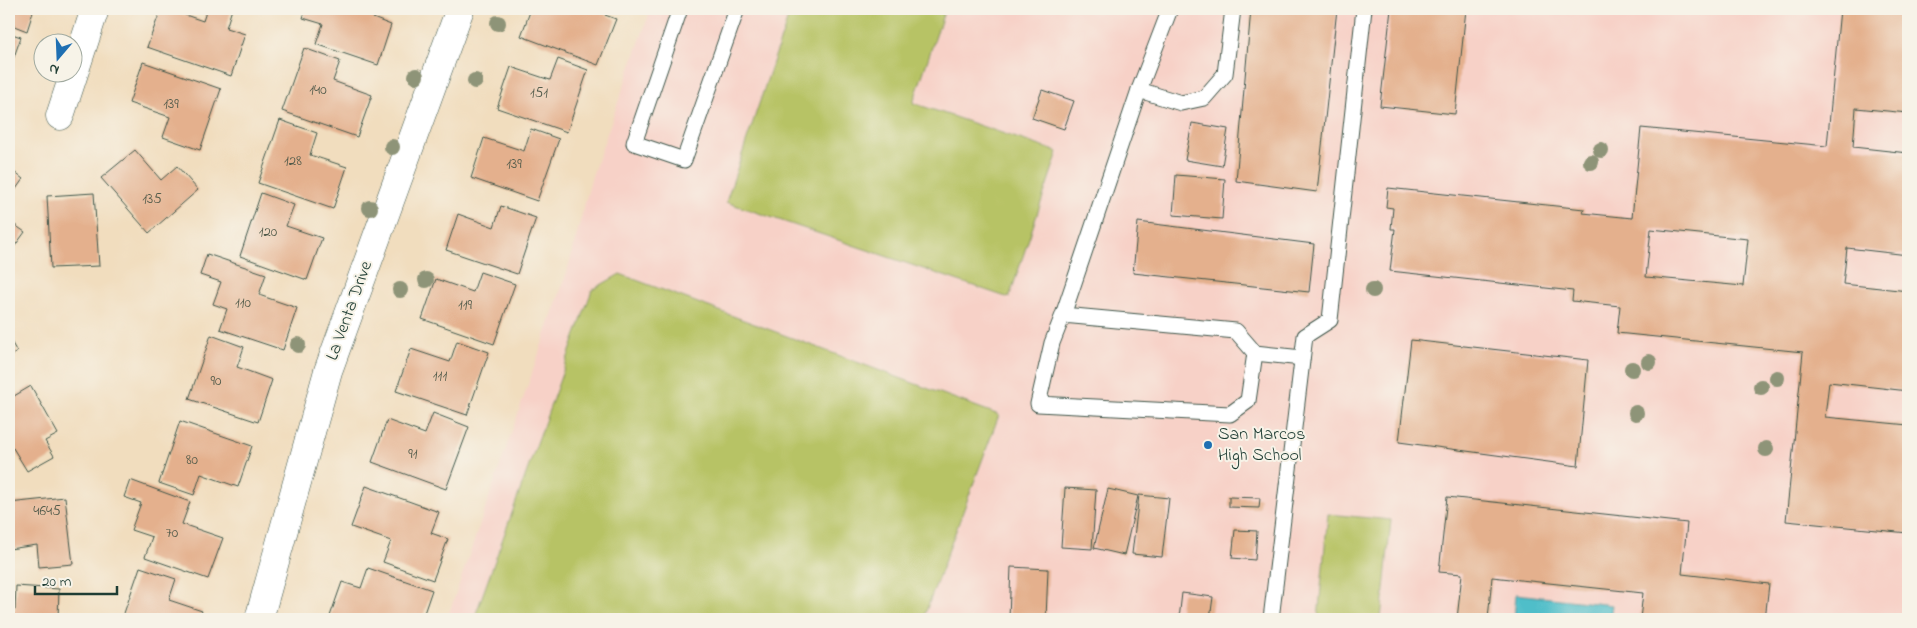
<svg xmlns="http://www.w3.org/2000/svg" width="1917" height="628" font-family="'Indie Flower',sans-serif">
	<rect width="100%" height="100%" fill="#f7f3e8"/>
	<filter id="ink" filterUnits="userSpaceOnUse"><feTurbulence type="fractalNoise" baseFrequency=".02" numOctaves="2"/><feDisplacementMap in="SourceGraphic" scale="10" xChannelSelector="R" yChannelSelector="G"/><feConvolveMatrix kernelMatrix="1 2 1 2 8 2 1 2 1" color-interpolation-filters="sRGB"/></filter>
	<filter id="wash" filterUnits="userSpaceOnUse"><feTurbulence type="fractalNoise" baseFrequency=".0096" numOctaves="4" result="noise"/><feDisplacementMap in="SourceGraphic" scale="20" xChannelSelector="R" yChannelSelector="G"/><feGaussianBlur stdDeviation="1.12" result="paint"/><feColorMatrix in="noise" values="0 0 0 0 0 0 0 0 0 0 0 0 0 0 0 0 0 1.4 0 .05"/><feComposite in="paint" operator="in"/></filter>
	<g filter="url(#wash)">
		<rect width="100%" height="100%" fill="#f1ddbe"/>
		<polygon fill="#f7d1c7" points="651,9 1908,9 1908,619 447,619 567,272 592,176"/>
		<g fill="#b7c365" stroke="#6b804c">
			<polygon points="791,9 945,9 913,103 1058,152 1009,298 726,202"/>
			<polygon points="620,274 999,415 923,619 474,619 592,290"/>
			<polygon points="1328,514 1391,520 1381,619 1318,619"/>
		</g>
		<polygon fill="#50bec9" stroke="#387e7e" points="1516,594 1612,605 1610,619 1514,619"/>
		<g id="blocks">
			<g fill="#e4b08d" fill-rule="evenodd">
				<polygon points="9,9 34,9 27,31 9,24"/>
				<polygon points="161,9 168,9 203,21 207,9 232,9 226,28 245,34 231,76 147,47"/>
				<polygon points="306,9 376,9 373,18 391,25 378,65 316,44 323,24 303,18"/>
				<polygon points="531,9 607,9 605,15 616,19 598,65 521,36"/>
				<polygon points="1251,9 1337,9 1317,192 1236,181"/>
				<polygon points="1391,9 1466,9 1455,114 1380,106"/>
				<path d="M1840 9H1883L1908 11V113L1856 108 1853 147 1908 153V255L1847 248 1843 284 1908 291V391L1829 382 1825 417 1908 425V533L1786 521 1803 352 1617 333 1620 306 1572 301 1573 291 1390 271 1395 229H1391L1393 208 1386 207 1388 188 1584 209 1583 213 1632 218 1641 128 1827 146ZM1651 229 1748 239 1743 286 1646 277Z"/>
				<polygon points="9,33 21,37 9,71"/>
				<polygon points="304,48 340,61 333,81 372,95 357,137 282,111"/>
				<polygon points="558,59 588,70 567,132 497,108 511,67 550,80"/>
				<polygon points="143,62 221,89 200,150 163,137 170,117 129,103"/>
				<polygon points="1042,90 1074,101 1064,129 1032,118"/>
				<polygon points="280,120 317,133 310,155 347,167 333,209 258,183"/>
				<polygon points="1192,123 1228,129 1222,166 1185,160"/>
				<polygon points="531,129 559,139 537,201 471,178 484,138 524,151"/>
				<polygon points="135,150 161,180 177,166 198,190 149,233 101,178"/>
				<polygon points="9,168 23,179 9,199"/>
				<polygon points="1176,175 1225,179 1222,219 1173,215"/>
				<polygon points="94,193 99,266 51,268 47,196"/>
				<polygon points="261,193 294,205 286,226 322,238 307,280 240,256"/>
				<polygon points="501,206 536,218 517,274 446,250 458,214 494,227"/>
				<polygon points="9,221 25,232 9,254"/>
				<polygon points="1138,222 1314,244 1309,292 1133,273"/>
				<polygon points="207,254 266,274 259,295 297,308 283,350 220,329 227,309 213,304 221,282 200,275"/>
				<polygon points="480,272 515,284 494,344 422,319 436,279 473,292"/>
				<polygon points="211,335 244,347 237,367 272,380 258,422 189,399"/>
				<polygon points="9,338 17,352 9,357"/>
				<polygon points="1411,340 1588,360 1578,466 1399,442"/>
				<polygon points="457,341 489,352 467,415 396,391 411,349 450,362"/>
				<polygon points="31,386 58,434 45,441 54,456 27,471 13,448 9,450 9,399"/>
				<polygon points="433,413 469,427 446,489 372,462 387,420 425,434"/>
				<polygon points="180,421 252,446 238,487 201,474 194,495 159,483"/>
				<polygon points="130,480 190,502 182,524 223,538 208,579 145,557 152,537 131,530 141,503 124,497"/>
				<polygon points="366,486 439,512 431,533 448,539 433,580 383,562 391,541 351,527"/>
				<polygon points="1065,488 1096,490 1092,549 1061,547"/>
				<polygon points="1108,489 1138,496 1124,555 1094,548"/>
				<polygon points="1139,495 1169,498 1162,557 1132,554"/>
				<polygon points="65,497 73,564 39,567 37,545 9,549 9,503"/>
				<polygon points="1229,497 1260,498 1259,508 1229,507"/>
				<polygon points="1447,497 1687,523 1682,574 1769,584 1765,619 1640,619 1643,593 1492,577 1488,619 1457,619 1462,574 1439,572"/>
				<polygon points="1235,530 1257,531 1255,560 1232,558"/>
				<polygon points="140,567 176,579 169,600 202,611 199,619 122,619"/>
				<polygon points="1011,567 1048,569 1046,619 1009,618"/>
				<polygon points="368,568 432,590 422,619 329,619 342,582 361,588"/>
				<polygon points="16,586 59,589 58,619 9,619 9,610 15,610"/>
				<polygon points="1182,593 1213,597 1210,619 1179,619"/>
			</g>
		</g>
	</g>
	<g filter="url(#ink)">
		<use href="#blocks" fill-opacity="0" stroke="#3e5549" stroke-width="1"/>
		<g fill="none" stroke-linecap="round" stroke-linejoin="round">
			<g stroke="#3e5549" stroke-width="17">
				<g id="lane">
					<polyline points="680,9 634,143 684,160 737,9"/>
					<polyline points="1139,90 1181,103 1204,98 1225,74 1233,9"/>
					<polyline points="1063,315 1236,331 1255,353 1248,401 1230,414 1038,404 1052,343 1063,315 1139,90 1170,9"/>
					<polyline points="1255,353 1302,358"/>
					<polyline points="1271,619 1305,336 1330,320 1364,9"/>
				</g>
			</g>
			<g stroke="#3e5549" stroke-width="29">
				<g id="street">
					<polyline points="60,116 95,9"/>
					<polyline points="259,619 328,371 460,9"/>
				</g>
			</g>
			<use href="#lane" stroke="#fff" stroke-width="15"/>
			<use href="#street" stroke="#fff" stroke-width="28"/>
		</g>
		<g fill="#8e9478">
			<circle cx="498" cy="23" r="8"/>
			<circle cx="416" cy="76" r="8"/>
			<circle cx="475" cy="81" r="8"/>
			<circle cx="392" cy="147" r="8"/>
			<circle cx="1601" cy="150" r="8"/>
			<circle cx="1591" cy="162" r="8"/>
			<circle cx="370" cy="208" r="8"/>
			<circle cx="426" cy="280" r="8"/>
			<circle cx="400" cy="290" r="8"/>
			<circle cx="1373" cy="290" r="8"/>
			<circle cx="298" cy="345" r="8"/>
			<circle cx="1649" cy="362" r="8"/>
			<circle cx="1632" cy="369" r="8"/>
			<circle cx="1777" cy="378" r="8"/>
			<circle cx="1761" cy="387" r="8"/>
			<circle cx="1636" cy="413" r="8"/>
			<circle cx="1766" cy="449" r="8"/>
		</g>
	</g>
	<circle fill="#1f6fb2" stroke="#f7f3e8" stroke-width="2" cx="1208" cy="445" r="5"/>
	<g text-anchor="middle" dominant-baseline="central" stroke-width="4" stroke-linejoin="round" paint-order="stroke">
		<g font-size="15" fill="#505a4a">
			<text x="318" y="90">140</text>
			<text x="539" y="93">151</text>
			<text x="171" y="104">139</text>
			<text x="293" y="161">128</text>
			<text x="514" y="164">139</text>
			<text x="152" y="199">135</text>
			<text x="268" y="232">120</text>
			<text x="243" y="303">110</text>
			<text x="465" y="305">119</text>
			<text x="440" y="376">111</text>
			<text x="216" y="381">90</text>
			<text x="413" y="454">91</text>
			<text x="192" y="460">80</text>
			<text x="47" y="511">4645</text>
			<text x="172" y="533">70</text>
		</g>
		<g font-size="18" fill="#1f3d34" stroke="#f7f3e8">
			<text transform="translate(350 311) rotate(-70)">La Venta Drive</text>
		</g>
		<g font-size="18" fill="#1f3d34" stroke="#f7f3e8" text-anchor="start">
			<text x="1218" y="435">San Marcos<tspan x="1218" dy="21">High School</tspan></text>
		</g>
	</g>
	<rect width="1917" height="628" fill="none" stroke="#f7f3e8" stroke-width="30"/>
	<g transform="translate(58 58) rotate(199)"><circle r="24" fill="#f7f3e8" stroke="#a1aaa0"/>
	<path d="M0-4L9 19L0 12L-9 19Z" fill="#1f6fb2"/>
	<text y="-8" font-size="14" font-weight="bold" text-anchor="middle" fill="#1f3d34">N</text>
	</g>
	<path d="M35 586v8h82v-8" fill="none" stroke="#1f3d34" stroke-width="2.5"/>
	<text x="42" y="586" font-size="15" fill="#1f3d34" stroke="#f7f3e8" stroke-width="4" paint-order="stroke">20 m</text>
</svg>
